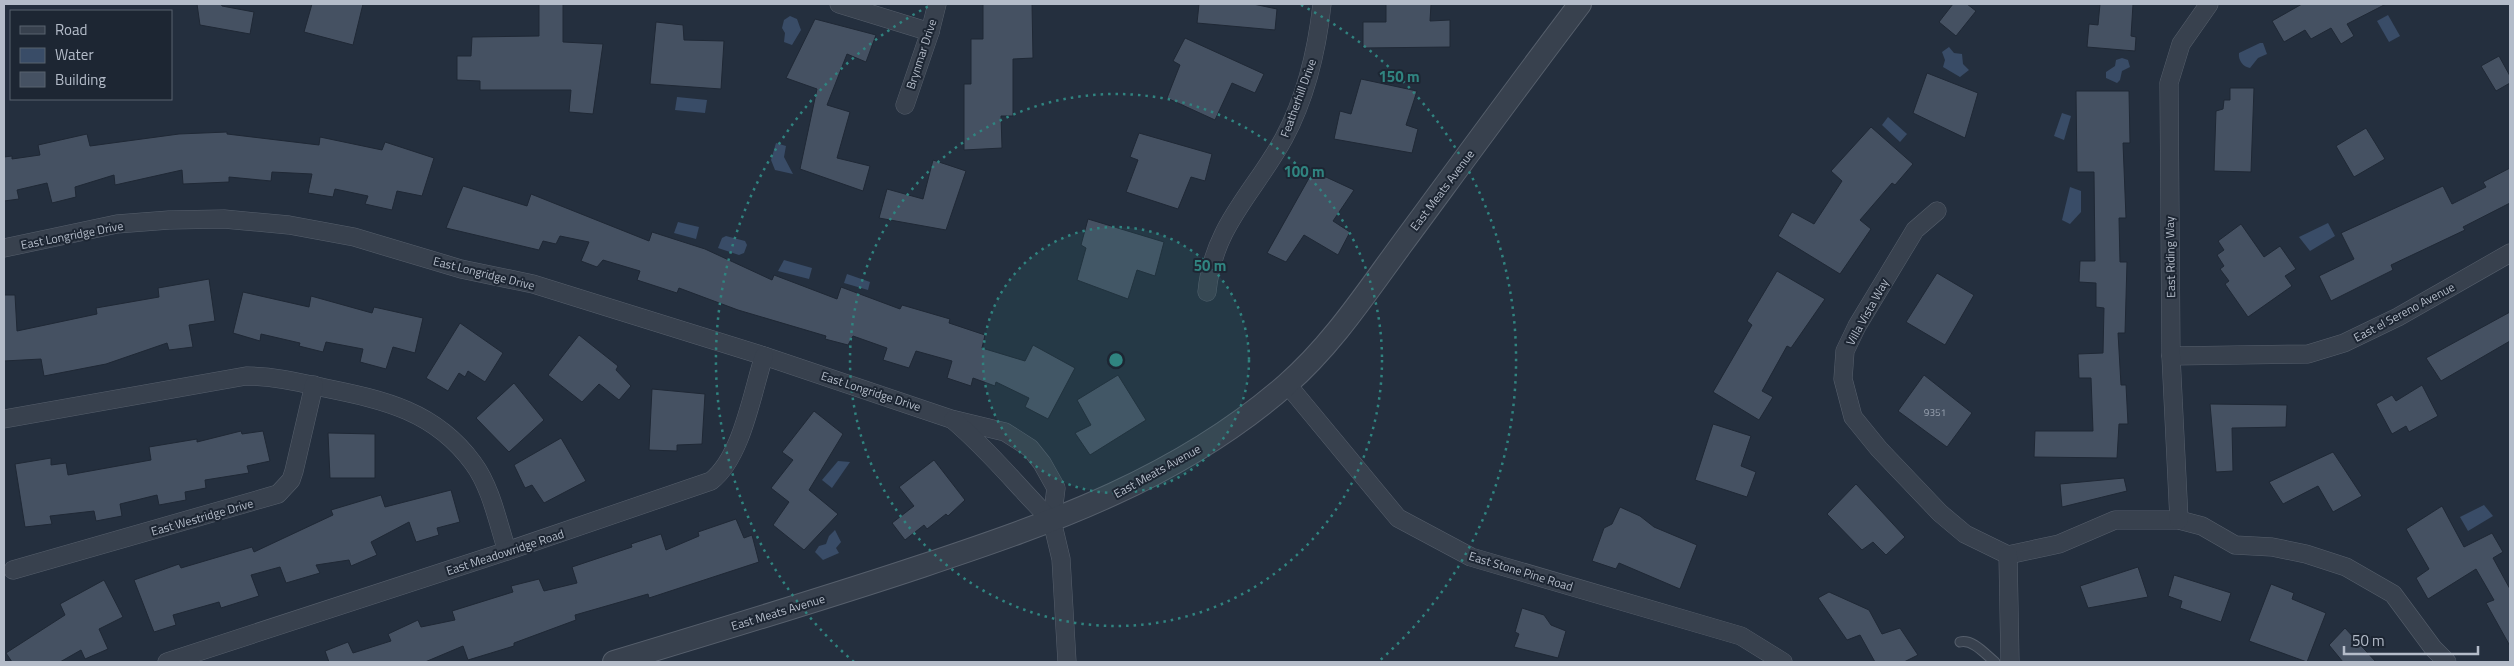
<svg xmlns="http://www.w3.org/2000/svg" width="2514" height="666" font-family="'Titillium Web',sans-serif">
	<rect width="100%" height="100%" fill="#242f3e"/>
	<g fill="#394c67">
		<polygon points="2388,15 2400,36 2389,42 2377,21"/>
		<polygon points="790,16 797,19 801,30 792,45 784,42 785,33 782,28 784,20"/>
		<path d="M2260 43H2263L2267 54 2258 58 2250 68C2243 67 2238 60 2239 53Z"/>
		<polygon points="1949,47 1954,53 1962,54 1963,64 1969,70 1960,77 1943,67 1945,60 1942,52"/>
		<polygon points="2122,58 2128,60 2130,67 2122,71 2120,80 2117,83 2106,78 2106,72 2115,66 2116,60"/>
		<polygon points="677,97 707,100 705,113 675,110"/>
		<polygon points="2062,113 2071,116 2064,140 2054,136"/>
		<polygon points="1888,117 1907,134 1900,142 1882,125"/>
		<polygon points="776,143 786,146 784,157 793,174 775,170 771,160"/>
		<polygon points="2070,187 2081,191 2081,212 2070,224 2062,220"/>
		<polygon points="678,222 699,227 696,239 674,233"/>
		<polygon points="2328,223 2335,236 2310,251 2299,237"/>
		<polygon points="726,236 745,241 747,245 744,253 739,255 718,248 722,238"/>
		<polygon points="784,260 812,268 809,279 778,271"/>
		<polygon points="847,274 870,282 868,290 844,283"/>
		<polygon points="838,461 850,462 832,488 822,480"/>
		<polygon points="2484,505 2493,516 2468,531 2460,517"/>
		<polygon points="835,530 841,542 836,548 839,553 823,560 815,552 819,546 826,544 829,536"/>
	</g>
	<g fill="#455162" stroke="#1f2835">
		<polygon points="197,4 221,4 222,6 254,12 250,34 200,25"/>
		<polygon points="312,4 363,4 353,45 304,32"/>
		<polygon points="539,4 563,4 563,42 603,44 593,114 569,112 571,90 480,90 480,81 457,80 457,56 471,56 472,37 539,36"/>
		<polygon points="983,4 1032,4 1033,58 1013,59 1013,116 1001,116 1002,148 964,150 964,84 971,84 971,39 983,39"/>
		<polygon points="1199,4 1253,4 1277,9 1275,30 1197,23"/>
		<polygon points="1386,4 1431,4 1430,21 1450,20 1450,47 1363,48 1363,22 1386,22"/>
		<polygon points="1953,4 1967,4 1976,11 1956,36 1939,22"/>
		<polygon points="2100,4 2133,4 2131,36 2136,37 2135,51 2087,47 2089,24 2098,25"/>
		<polygon points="2302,4 2386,4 2347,24 2354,36 2341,44 2331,28 2311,39 2305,30 2284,42 2272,21"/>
		<polygon points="815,19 876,35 866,62 847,54 827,105 850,112 837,158 870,166 863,191 800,169 817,89 786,78"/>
		<polygon points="656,22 683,25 684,40 724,41 721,89 650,84"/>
		<polygon points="1185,38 1264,74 1255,93 1232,83 1215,120 1167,98 1180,65 1173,61"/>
		<polygon points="2499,56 2510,76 2510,83 2496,91 2481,66"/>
		<polygon points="1927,73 1978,93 1965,138 1913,113"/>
		<polygon points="1361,79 1417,91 1406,125 1418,129 1412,153 1334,139 1340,111 1351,114"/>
		<polygon points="2230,88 2254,88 2251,172 2214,171 2216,111 2223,109 2224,100 2230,100"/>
		<polygon points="2076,91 2129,91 2130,143 2123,143 2126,218 2119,218 2120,262 2127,262 2125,333 2118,333 2121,385 2126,385 2128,424 2119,424 2117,458 2034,457 2035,431 2093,431 2091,378 2079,378 2078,354 2103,353 2104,308 2096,307 2096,283 2079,282 2080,261 2095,261 2094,172 2077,172"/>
		<polygon points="1871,127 1913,164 1895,185 1892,183 1860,220 1871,229 1840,274 1778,236 1792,212 1814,224 1842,181 1831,171"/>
		<polygon points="2366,128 2385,159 2354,177 2336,146"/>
		<polygon points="227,132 227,134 319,145 320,137 382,150 385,142 434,158 422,196 397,191 392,210 365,204 368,196 335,189 333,197 308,193 312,174 272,172 271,181 229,177 229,182 183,184 182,170 115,185 114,175 75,187 76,197 52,203 47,183 17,190 19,199 4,201 4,157 12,156 12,159 40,155 38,145 87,134 90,146 179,134"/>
		<polygon points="1139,133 1212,154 1205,181 1191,177 1178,209 1126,192 1138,160 1130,157"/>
		<polygon points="933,160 966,171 946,230 879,218 887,189 923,199"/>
		<polygon points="2510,168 2510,203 2463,227 2465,230 2391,265 2393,270 2331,301 2319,276 2354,259 2341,233 2443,186 2452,204 2486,187 2483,182"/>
		<polygon points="1313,171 1354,190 1333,221 1350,232 1338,255 1304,235 1286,262 1267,253"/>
		<polygon points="463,186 527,206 531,194 649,241 652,232 705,249 772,280 774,275 837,299 841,287 900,309 902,305 950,319 949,323 985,335 982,348 1025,361 1033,345 1075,368 1048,419 1025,407 1029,398 996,382 995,386 973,378 971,386 947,378 952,361 916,351 909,368 883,360 887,348 853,336 848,345 825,339 826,336 738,310 679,288 677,293 637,280 640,271 603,260 597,267 581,261 589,242 560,236 556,244 543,241 539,250 446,228"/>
		<polygon points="1088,219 1164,242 1155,276 1137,270 1128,299 1077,280 1086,248 1081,245"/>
		<polygon points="2241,224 2264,257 2280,246 2296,269 2285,276 2292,286 2248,317 2225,284 2229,281 2220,269 2224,266 2217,255 2224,250 2218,241"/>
		<polygon points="1777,271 1825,299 1791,348 1787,346 1762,391 1773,397 1759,420 1713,392 1752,325 1747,321"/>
		<polygon points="1937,273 1974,295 1945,345 1906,322"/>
		<polygon points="209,279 215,321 189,325 193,347 169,350 167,343 106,364 44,376 41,359 4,361 4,295 15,295 17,331 97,314 96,308 159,297 158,288"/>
		<polygon points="243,292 309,307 311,296 372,313 374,307 423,318 415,353 393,347 386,369 360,362 363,349 326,342 323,352 299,346 300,343 261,334 260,341 233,333"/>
		<polygon points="2510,312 2510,341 2441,381 2426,358"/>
		<polygon points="460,323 503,353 485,382 468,371 465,377 459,373 448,391 426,378"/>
		<polygon points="579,335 618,366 616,370 631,386 619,400 599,384 582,402 548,375"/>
		<polygon points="1118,375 1146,420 1090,455 1075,433 1091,425 1077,400"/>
		<polygon points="1924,375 1972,413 1947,447 1898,411"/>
		<polygon points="514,383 544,420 509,452 476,418"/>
		<polygon points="2422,385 2438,416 2409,432 2406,426 2392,434 2376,404 2392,395 2396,401"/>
		<polygon points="652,389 705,394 702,444 677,445 677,451 649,450"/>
		<polygon points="2210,404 2287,405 2286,427 2232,428 2233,471 2216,472"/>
		<polygon points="814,411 843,434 809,490 838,514 804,550 773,525 789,502 771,488 793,460 782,452"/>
		<polygon points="1713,424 1751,436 1741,466 1756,472 1747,497 1695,480"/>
		<polygon points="241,431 242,434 263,431 270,461 247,466 249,473 205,480 206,488 185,492 186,500 159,505 157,495 120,504 122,516 96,521 94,511 50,516 52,524 25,527 15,464 51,458 51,465 66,463 68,475 151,460 149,447 197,439 197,442"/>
		<polygon points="328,433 375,434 375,478 330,478"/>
		<polygon points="561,438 586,481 544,503 532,485 525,488 514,465"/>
		<polygon points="2333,452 2362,496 2333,512 2318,486 2283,504 2269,482"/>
		<polygon points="934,460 965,500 948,516 946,514 927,529 924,525 905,540 892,523 914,506 899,487"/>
		<polygon points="2124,478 2127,491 2062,507 2060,484"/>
		<polygon points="1856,484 1905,537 1886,555 1873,542 1862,550 1827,514"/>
		<polygon points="451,490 460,522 437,528 439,535 416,542 409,522 371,542 377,555 351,566 349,560 316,565 320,573 286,583 280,567 251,575 259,596 221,608 219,602 173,615 176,625 154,632 134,580 179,564 181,568 252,547 254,552 333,515 331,510 381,495 385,507"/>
		<polygon points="2442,506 2464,547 2492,533 2503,552 2493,558 2510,589 2510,646 2486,603 2494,600 2476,569 2428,599 2416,578 2429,569 2406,529"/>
		<polygon points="1620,507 1640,516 1654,527 1697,545 1680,589 1619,563 1616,569 1592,561 1604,528 1612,524"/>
		<polygon points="736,519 744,538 752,535 759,562 649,598 648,594 575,615 576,620 514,643 514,646 468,660 463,646 425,662 329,662 325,651 348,642 353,653 391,641 388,634 418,620 421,627 455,620 452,611 513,592 511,586 539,579 544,591 577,583 572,567 632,547 631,544 661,534 666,550 699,536 698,532"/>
		<polygon points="2138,567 2148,597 2088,608 2080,586"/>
		<polygon points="2174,575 2231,593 2221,622 2180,608 2182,601 2168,596"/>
		<polygon points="104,580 123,617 99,629 108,649 85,659 81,650 60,662 12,662 6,653 65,615 60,604"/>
		<polygon points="2271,584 2294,593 2292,599 2326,613 2307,662 2249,641"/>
		<polygon points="1829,592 1869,610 1882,634 1900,628 1918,655 1904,662 1875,662 1860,635 1847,640 1818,598"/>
		<polygon points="1522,608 1544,615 1551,625 1566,631 1558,658 1514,647 1519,634 1515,632"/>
		<polygon points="2345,628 2376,662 2343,662 2329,645"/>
	</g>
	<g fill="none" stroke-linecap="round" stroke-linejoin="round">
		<g stroke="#565f6c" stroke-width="11">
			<path id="service" d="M1960 642C1973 639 1985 654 1995 662"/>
		</g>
		<g stroke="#565f6c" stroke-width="19">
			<g id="minor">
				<polyline points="839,4 930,32"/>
				<polyline points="905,105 930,32 937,4"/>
				<polyline points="1937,211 1915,230 1857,326 1845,351 1843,379 1853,417 1879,449 1940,513 1965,534 2008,555 2059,544 2115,520 2179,520 2202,526 2235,545 2272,547 2306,554 2346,567 2393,594 2433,648 2447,662"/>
				<polyline points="4,248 117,224 169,220 224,219 289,225 354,237 461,269 533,284 764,356 951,419 1005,432 1030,448 1042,463 1056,488 1052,521 1061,559 1067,662"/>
				<path d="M1207 292C1213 226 1254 193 1284 138 1306 97 1317 50 1322 4"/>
				<polyline points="2171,356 2308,354 2344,343 2398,317 2510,253"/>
				<polyline points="1287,384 1398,518 1471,557 1741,636 1783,662"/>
				<path d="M4 419 246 376C273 376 298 382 325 388 384 400 435 411 473 463 491 487 498 523 507 551"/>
				<path d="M953 420C991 452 1017 486 1052 521"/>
				<polyline points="2179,520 2171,356 2169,83 2181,44 2209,4"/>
				<polyline points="2008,555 2010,662"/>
				<polyline points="13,570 278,494 291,480 294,471 314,385"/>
				<path d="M167 662 507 551 711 481C742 457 752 393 764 356"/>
			</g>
		</g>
		<g stroke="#565f6c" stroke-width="24">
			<path id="tertiary" d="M614 662C717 631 820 600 922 566 1054 522 1179 478 1286 385 1332 345 1366 293 1402 244 1461 164 1520 83 1580 4"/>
		</g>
		<use href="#service" stroke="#38414e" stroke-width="9"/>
		<use href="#minor" stroke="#38414e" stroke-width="18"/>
		<use href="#tertiary" stroke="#38414e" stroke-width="22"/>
	</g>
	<circle cx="1116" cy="360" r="133" fill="#308480" fill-opacity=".12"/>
	<g fill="none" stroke="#308480" stroke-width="2.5" stroke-dasharray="2.5 5">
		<circle cx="1116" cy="360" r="133"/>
		<circle cx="1116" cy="360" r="266"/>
		<path d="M854 662A400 400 0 0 1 931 5M1301 5A400 400 0 0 1 1378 662"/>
	</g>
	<g text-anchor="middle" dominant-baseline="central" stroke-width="4" stroke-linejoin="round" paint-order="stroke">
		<g font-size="10" fill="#98a1af">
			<text x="1935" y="412">9351</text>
		</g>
		<g font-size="12" fill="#b4bcc9" stroke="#1d2633">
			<text transform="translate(921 54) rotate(-72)">Brynmar Drive</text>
			<text transform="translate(1298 98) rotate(-70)">Featherhill Drive</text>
			<text transform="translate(1442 190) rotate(-53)">East Meats Avenue</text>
			<text transform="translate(72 235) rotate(-11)">East Longridge Drive</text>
			<text transform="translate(2170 257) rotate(-91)">East Riding Way</text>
			<text transform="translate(484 273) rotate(14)">East Longridge Drive</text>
			<text transform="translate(1867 312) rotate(-61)">Villa Vista Way</text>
			<text transform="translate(2404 312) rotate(-28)">East el Sereno Avenue</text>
			<text transform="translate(871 391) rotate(18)">East Longridge Drive</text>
			<text transform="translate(1157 471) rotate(-29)">East Meats Avenue</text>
			<text transform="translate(202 517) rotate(-16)">East Westridge Drive</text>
			<text transform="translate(505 552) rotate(-18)">East Meadowridge Road</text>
			<text transform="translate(1521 571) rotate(17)">East Stone Pine Road</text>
			<text transform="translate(778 612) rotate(-17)">East Meats Avenue</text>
		</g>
	</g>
	<circle cx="1116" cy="360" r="8" fill="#308480" stroke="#1d2633" stroke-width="2.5"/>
	<g font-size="15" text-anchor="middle" font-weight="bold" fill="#308480" stroke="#1d2633" stroke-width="4" stroke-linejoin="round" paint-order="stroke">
		<text x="1399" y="82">150 m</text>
		<text x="1304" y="177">100 m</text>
		<text x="1210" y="271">50 m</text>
	</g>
	<rect width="2514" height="666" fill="none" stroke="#b4bcc9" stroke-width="10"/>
	<rect x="10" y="10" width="162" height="90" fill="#1d2633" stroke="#59626f"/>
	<rect x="20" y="26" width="25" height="8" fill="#38414e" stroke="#59626f"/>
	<text x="55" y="35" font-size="15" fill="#b4bcc9">Road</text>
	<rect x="20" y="48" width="25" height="15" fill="#394c67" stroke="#59626f"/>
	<text x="55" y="60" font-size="15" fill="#b4bcc9">Water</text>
	<rect x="20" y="72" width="25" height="15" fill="#455162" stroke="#59626f"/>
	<text x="55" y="85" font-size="15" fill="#b4bcc9">Building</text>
	<path d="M2344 646v8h134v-8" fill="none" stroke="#b4bcc9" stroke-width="2.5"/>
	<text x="2352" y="646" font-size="15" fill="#b4bcc9" stroke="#1d2633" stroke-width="4" paint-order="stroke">50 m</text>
</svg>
